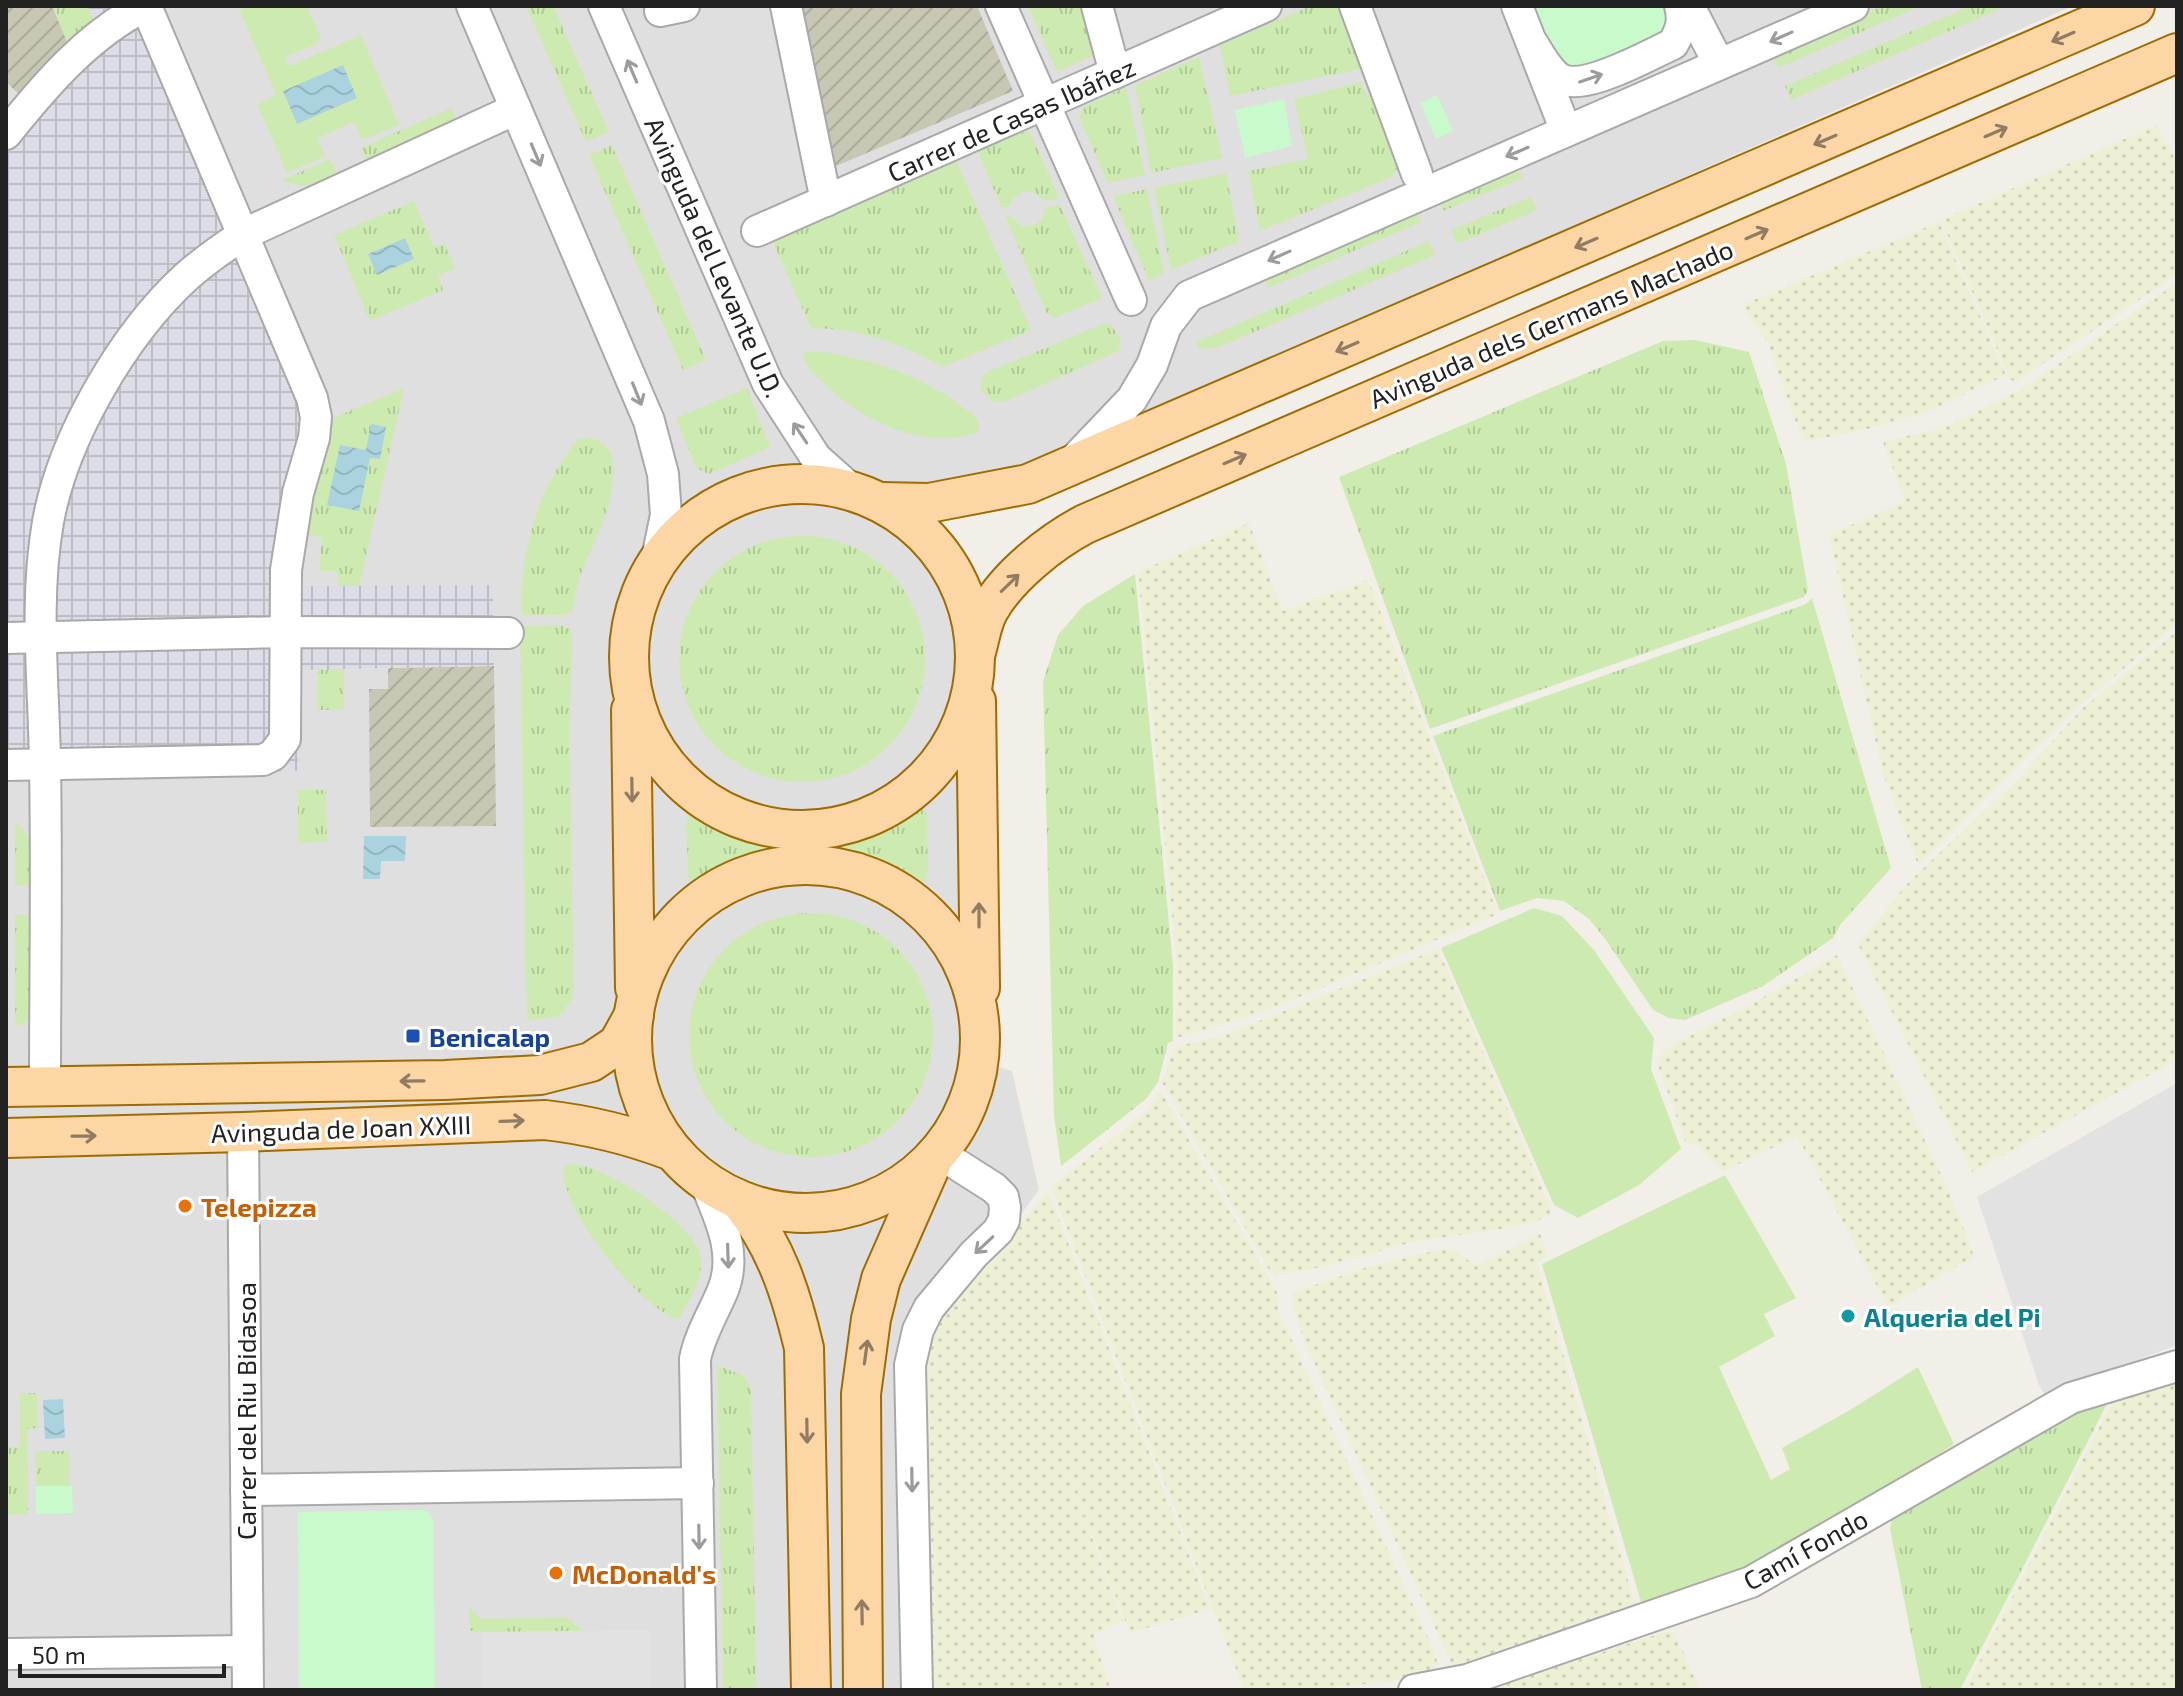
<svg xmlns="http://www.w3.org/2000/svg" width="2183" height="1696" font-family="'Exo 2',sans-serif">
	<defs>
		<pattern id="construction-furrows" width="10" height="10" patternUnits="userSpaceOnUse" patternTransform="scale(2)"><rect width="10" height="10" fill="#c7c7b4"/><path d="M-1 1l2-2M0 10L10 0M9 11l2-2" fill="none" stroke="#abab9a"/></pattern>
		<pattern id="farmland-dots" width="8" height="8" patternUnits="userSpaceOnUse" patternTransform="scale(2)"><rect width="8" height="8" fill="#eef0d5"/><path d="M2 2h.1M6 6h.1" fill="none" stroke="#ccceb7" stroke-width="1.8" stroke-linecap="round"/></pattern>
		<pattern id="grass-tufts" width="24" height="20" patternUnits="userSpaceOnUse" patternTransform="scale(2)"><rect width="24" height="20" fill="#cdebb0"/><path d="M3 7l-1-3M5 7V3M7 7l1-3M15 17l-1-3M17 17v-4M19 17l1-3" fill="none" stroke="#b0c997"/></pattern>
		<pattern id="plaza-grid" width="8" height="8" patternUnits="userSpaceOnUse" patternTransform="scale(2)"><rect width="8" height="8" fill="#dddde8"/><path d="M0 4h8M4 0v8" fill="none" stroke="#bdbdc7"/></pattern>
		<pattern id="water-waves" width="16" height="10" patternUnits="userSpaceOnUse" patternTransform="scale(2)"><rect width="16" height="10" fill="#aad3df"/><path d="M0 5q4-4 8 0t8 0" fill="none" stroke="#92b5bf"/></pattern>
	</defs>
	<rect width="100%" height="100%" fill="#f2efe9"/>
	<polygon fill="#e0dfdf" points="6,6 2073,6 1029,466 913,487 907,524 958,559 968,597 977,704 981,1062 1012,1071 1039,1190 994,1250 933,1319 925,1690 6,1690"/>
	<g fill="url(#construction-furrows)">
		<polygon points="6,6 52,6 69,46 22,97 6,82"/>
		<polygon points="794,6 977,6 1013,91 829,169"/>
		<polygon points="494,666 496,826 370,827 369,689 388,689 388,668"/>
	</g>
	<g fill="url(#farmland-dots)">
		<polygon points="2156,125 2177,162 2177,275 2015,382 2010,379 1941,220"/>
		<polygon points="1939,222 2006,375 1927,412 1867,429 1808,441 1802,439 1767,342 1742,305"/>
		<polygon points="2177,283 2177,624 2078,707 1918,865 1883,774 1829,535 1905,501 1883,442 1947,426 2017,392"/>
		<polygon points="1249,523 1283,611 1368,580 1498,914 1261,1013 1176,1038 1177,964 1138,572"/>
		<polygon points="2177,631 2177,1060 1972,1172 1858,944 1908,883 2015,782 2083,708"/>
		<polygon points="1438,949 1552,1211 1548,1217 1509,1228 1413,1242 1312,1269 1272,1275 1162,1082 1174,1047 1222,1036"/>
		<polygon points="1837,955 1948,1189 1974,1256 1888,1307 1797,1136 1722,1172 1701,1147 1686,1143 1657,1063 1665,1049 1757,1001"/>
		<polygon points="1160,1090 1278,1294 1278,1310 1434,1651 1438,1664 1437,1671 1427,1677 1311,1690 1244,1690 1051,1187 1147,1111"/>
		<polygon points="1048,1191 1210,1609 1130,1633 1066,1468 1123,1621 1097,1633 1094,1638 1111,1690 928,1690 924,1350 948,1306 988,1264"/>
		<polygon points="1540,1234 1548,1255 1537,1263 1637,1612 1455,1671 1305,1343 1291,1300 1294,1292 1365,1268 1425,1253 1451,1248 1476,1266"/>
		<polygon points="2177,1384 2177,1690 1965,1690 2114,1398 2127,1397"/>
		<polygon points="1665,1632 1674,1632 1700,1690 1483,1690"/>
	</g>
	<g fill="url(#grass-tufts)">
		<polygon points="52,6 88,6 94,20 69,46"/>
		<polygon points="526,6 553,6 609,132 586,142"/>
		<polygon points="1028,6 1082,6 1087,24 1101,52 1057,72"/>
		<polygon points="1311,6 1343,6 1366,68 1230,96 1220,45"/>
		<polygon points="1883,6 1921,6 1778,68 1772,54"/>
		<polygon points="1970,6 2007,6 1791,100 1785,86"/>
		<polygon points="1199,57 1222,158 1151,173 1135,85"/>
		<polygon points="1361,82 1367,95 1376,93 1399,165 1392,177 1260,231 1248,171 1308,159 1294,99"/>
		<polygon points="1126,87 1145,175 1108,183 1079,117 1085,106"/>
		<polygon points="451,108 458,124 368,163 361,148"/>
		<path d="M1029 130 1059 198 1044 201C1032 186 1016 189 1009 207L1002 208 977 150Z"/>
		<polygon points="612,145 706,360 683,370 589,155"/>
		<polygon points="330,159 339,177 310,187 280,181"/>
		<path d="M956 160 1031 330 943 367C902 344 859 328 811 328L771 238Z"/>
		<polygon points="1517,165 1523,178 1443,211 1438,198"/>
		<polygon points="1226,173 1239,241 1171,270 1154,188"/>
		<polygon points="1147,189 1164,273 1149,281 1113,196"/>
		<polygon points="1531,197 1537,210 1457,244 1451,230"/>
		<polygon points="414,201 434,246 444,243 455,268 438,276 443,290 370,321 334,235"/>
		<path d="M1060 205 1102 298 1054 318 1046 312 1005 216 1010 215 1021 226C1034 228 1044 222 1045 208Z"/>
		<polygon points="1415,208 1421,222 1268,288 1264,273"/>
		<polygon points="1429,241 1435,255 1217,348 1199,349 1196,342"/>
		<polygon points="1105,323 1111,325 1121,340 1119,351 1004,402 992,401 982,392 981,380 987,372"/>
		<polygon points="1695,340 1749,352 1786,464 1808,590 1804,597 1430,729 1339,477 1663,341"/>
		<polygon points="404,388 359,587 338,587 338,571 319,571 322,537 303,535 319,464 335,417"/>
		<polygon points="747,388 770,447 709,474 696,468 676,418"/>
		<path d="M588 437 598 440 611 452C621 498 594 538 579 579 576 589 575 599 573 610L564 615H521C521 550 536 490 578 439Z"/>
		<circle cx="802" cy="659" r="123"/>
		<polygon points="1135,574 1173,965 1173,1041 1168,1043 1158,1082 1146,1099 1061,1166 1054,1116 1043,681 1058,635 1083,606"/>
		<polygon points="1812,598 1891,868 1840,925 1833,938 1763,986 1685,1020 1669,1018 1653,1010 1606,940 1589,919 1564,901 1537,898 1500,911 1433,736 1806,604"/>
		<polygon points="560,625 570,629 572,636 569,736 574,987 572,999 558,1017 527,1020 520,626"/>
		<rect x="318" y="669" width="26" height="41"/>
		<polygon points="298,790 326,790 327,842 298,843"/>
		<path d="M916 806 925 811 927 816 928 869 927 876 923 882C908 884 882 865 866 860 826 847 783 849 743 863 728 869 714 880 699 885L688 877 686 823 690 812 696 810 744 833 781 842 805 844 857 836Z"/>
		<polygon points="15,819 30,840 32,885 15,885"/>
		<circle cx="811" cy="1035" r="122"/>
		<polygon points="15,915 33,915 32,1013 24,1024 15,1026"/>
		<path d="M570 1164C602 1163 694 1223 700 1255 705 1277 689 1300 679 1319 644 1314 552 1200 565 1166Z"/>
		<polygon points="717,1365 744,1376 751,1388 756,1690 723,1690"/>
		<polygon points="20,1393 37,1393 38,1428 27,1429 28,1514 6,1515 6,1448 20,1447"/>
		<polygon points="2109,1400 1960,1690 1922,1690 1890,1529 1892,1517 2075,1407"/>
		<polygon points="35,1451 70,1451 70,1486 36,1486"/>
		<polygon points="469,1605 477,1616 484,1619 566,1617 583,1631 473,1632 470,1630"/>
	</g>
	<g fill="#c8facc">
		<polygon points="1533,6 1673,6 1670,31 1611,60 1571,69 1554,55"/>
		<polygon points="1437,95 1453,131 1436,139 1420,103"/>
		<polygon points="1284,99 1292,146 1245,158 1235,110"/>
		<polygon points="36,1486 72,1486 73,1513 36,1514"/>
		<polygon points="425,1510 433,1518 435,1690 299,1690 298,1512"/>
	</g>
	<g fill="#cdebb0">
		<polygon points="238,6 307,6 321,38 316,44 285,57 289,66 361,35 399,125 362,140 354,122 317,138 325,156 287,173 257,104 276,95"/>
		<path d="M818 351C871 359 922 375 964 408 973 415 983 421 977 433 924 450 862 422 825 384 816 376 806 367 803 355L805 352Z"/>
		<polygon points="1534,908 1562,916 1594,950 1654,1038 1651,1069 1681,1149 1639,1185 1578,1218 1554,1205 1441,948"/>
		<polygon points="1725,1175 1796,1298 1764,1314 1775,1336 1719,1367 1771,1480 1790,1469 1782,1448 1850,1410 1918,1367 1954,1444 1879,1494 1752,1567 1643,1609 1542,1264"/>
	</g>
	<g fill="#e2e2e2">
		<polygon points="2177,1083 2177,1345 2045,1395 2039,1385 1977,1197"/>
		<polygon points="651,1630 651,1688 481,1690 481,1632"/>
	</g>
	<polygon fill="url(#plaza-grid)" points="88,6 157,6 335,417 306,510 298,586 493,585 494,666 297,670 298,771 6,776 6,115 94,21"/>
	<g fill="url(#water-waves)">
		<polygon points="343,65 357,98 297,124 283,91"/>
		<polygon points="405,238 414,259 377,275 368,254"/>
		<polygon points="371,424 386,427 380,459 370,458 359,511 327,505 340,445 366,450"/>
		<polygon points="364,836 406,836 405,861 381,861 380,879 363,879"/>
		<polygon points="63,1399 65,1438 45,1439 43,1400"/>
	</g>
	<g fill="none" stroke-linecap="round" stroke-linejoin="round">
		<g stroke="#a9a9a9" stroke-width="34">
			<g id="minor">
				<polyline points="472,6 649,421 663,474 666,515 656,563"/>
				<polyline points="604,6 768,384 816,458 852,490"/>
				<polyline points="786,6 826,201"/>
				<polyline points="1001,6 1131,300"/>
				<polyline points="1097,6 1115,73"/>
				<polyline points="1355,6 1417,174"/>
				<polyline points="1517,6 1566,131"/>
				<polyline points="1689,6 1719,64"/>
				<polyline points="660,11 684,6"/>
				<path d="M1533 44C1539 54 1546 67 1555 75 1577 97 1648 55 1673 44 1681 30 1684 21 1680 6"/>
				<path d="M6 134C46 84 88 35 145 6"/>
				<polyline points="757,231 1266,6"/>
				<polyline points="1072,462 1132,399 1152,365 1166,326 1189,296 1853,6"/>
				<polyline points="6,638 285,632 508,633"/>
				<polyline points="6,765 263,760 273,755 285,739 286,570 298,493 314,438 316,417 312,398 146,6"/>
				<path d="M45 1086C45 979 47 872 45 765 44 685 34 602 48 522 63 438 123 335 186 277 204 261 224 247 244 234L516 109"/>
				<polyline points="243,1132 248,1690"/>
				<polyline points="246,1490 698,1483"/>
				<polyline points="6,1654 247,1651"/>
				<path d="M701 1690 695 1359C700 1334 713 1314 723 1290 738 1252 719 1217 705 1182"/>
				<polyline points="917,1690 910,1365 918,1330 929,1308 974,1254 998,1231 1004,1220 1005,1207 1003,1197 994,1188 939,1153"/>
				<polyline points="1414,1690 1467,1680 1751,1582 2071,1398 2177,1366"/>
			</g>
		</g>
		<g stroke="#a06b00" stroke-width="42">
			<g id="major">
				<circle cx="802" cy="657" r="173"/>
				<polyline points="881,502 929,503 1028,484 2135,6"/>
				<path d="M976 652C980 638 982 622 989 610 1008 576 1051 542 1085 524L2177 53"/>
				<polyline points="976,701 980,988"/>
				<polyline points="631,710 635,988"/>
				<circle cx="806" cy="1039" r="174"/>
				<polyline points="6,1087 445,1080 540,1075 591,1062 618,1044 634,1015"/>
				<path d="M6 1138 243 1132 545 1120C590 1125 630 1135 672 1151"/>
				<path d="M739 1200C776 1245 791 1293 804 1348L811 1690"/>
				<polyline points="863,1690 861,1394 871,1319 881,1279 931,1165"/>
			</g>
		</g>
		<use href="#minor" stroke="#fff" stroke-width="30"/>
		<use href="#major" stroke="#fcd6a4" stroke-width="38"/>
	</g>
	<defs><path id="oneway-shaft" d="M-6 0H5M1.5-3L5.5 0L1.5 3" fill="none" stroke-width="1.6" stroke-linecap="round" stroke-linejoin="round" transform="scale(2)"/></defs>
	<g stroke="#9c9c9c">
		<use href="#oneway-shaft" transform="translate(1781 37) rotate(156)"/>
		<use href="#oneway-shaft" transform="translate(632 71) rotate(-113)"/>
		<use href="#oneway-shaft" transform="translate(1591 78) rotate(-19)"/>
		<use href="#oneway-shaft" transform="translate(1517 152) rotate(157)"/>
		<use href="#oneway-shaft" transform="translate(536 155) rotate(67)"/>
		<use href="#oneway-shaft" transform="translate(1279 256) rotate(156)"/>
		<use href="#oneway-shaft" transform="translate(637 394) rotate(68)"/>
		<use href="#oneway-shaft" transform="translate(800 433) rotate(-124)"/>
		<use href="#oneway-shaft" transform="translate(984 1245) rotate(137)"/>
		<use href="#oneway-shaft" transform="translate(728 1256) rotate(88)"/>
		<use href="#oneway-shaft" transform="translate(912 1480) rotate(89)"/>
		<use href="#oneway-shaft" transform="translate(699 1537) rotate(89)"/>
	</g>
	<g stroke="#8f7c63">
		<use href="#oneway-shaft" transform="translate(2063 37) rotate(157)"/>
		<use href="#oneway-shaft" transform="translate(1996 132) rotate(-23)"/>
		<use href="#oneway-shaft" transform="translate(1825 140) rotate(157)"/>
		<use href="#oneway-shaft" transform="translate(1757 234) rotate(-23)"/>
		<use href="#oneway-shaft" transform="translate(1586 243) rotate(157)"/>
		<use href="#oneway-shaft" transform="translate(1347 347) rotate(157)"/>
		<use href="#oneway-shaft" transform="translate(1235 459) rotate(-23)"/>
		<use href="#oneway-shaft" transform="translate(1010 583) rotate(-44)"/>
		<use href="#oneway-shaft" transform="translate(632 790) rotate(89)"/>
		<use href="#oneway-shaft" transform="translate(979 915) rotate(-90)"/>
		<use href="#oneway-shaft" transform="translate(412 1081) rotate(179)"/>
		<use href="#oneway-shaft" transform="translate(512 1121) rotate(-2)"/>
		<use href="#oneway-shaft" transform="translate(84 1136) rotate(-1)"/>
		<use href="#oneway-shaft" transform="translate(866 1352) rotate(-82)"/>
		<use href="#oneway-shaft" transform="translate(807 1431) rotate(89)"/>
		<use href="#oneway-shaft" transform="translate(862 1612) rotate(-91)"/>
	</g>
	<rect fill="#1a4fb4" stroke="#fff" stroke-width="3" x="405" y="1028" width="16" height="16" rx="4"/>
	<g fill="#e8710a" stroke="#fff" stroke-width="3">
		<circle cx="185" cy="1206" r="8"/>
		<circle cx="556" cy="1573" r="8"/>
	</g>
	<circle fill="#0f9aa8" stroke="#fff" stroke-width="3" cx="1848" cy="1316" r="8"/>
	<g text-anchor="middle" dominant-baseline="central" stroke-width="6" stroke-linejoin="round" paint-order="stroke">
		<g font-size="26" fill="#222" stroke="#fff">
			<text transform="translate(1011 119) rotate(-24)">Carrer de Casas Ibáñez</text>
			<text transform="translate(715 257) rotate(66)">Avinguda del Levante U.D.</text>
			<text transform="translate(1551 323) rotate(-23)">Avinguda dels Germans Machado</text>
			<text transform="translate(341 1128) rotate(-2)">Avinguda de Joan XXIII</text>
			<text transform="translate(245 1411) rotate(-90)">Carrer del Riu Bidasoa</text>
			<text transform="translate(1805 1549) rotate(-29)">Camí Fondo</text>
		</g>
		<g font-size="26" font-weight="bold" fill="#164399" stroke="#fff" text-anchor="start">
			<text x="429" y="1036">Benicalap</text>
		</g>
		<g font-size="26" font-weight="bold" fill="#c56008" stroke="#fff" text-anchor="start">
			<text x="201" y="1206">Telepizza</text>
			<text x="572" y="1573">McDonald's</text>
		</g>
		<g font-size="26" font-weight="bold" fill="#0d838f" stroke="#fff" text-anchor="start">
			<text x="1864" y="1316">Alqueria del Pi</text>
		</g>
	</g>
	<rect width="2183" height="1696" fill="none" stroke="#222222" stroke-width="16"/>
	<path d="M20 1664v12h204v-12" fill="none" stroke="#222222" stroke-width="4"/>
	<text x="32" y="1664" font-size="24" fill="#222222" stroke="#ffffff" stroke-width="6" paint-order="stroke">50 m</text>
</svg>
